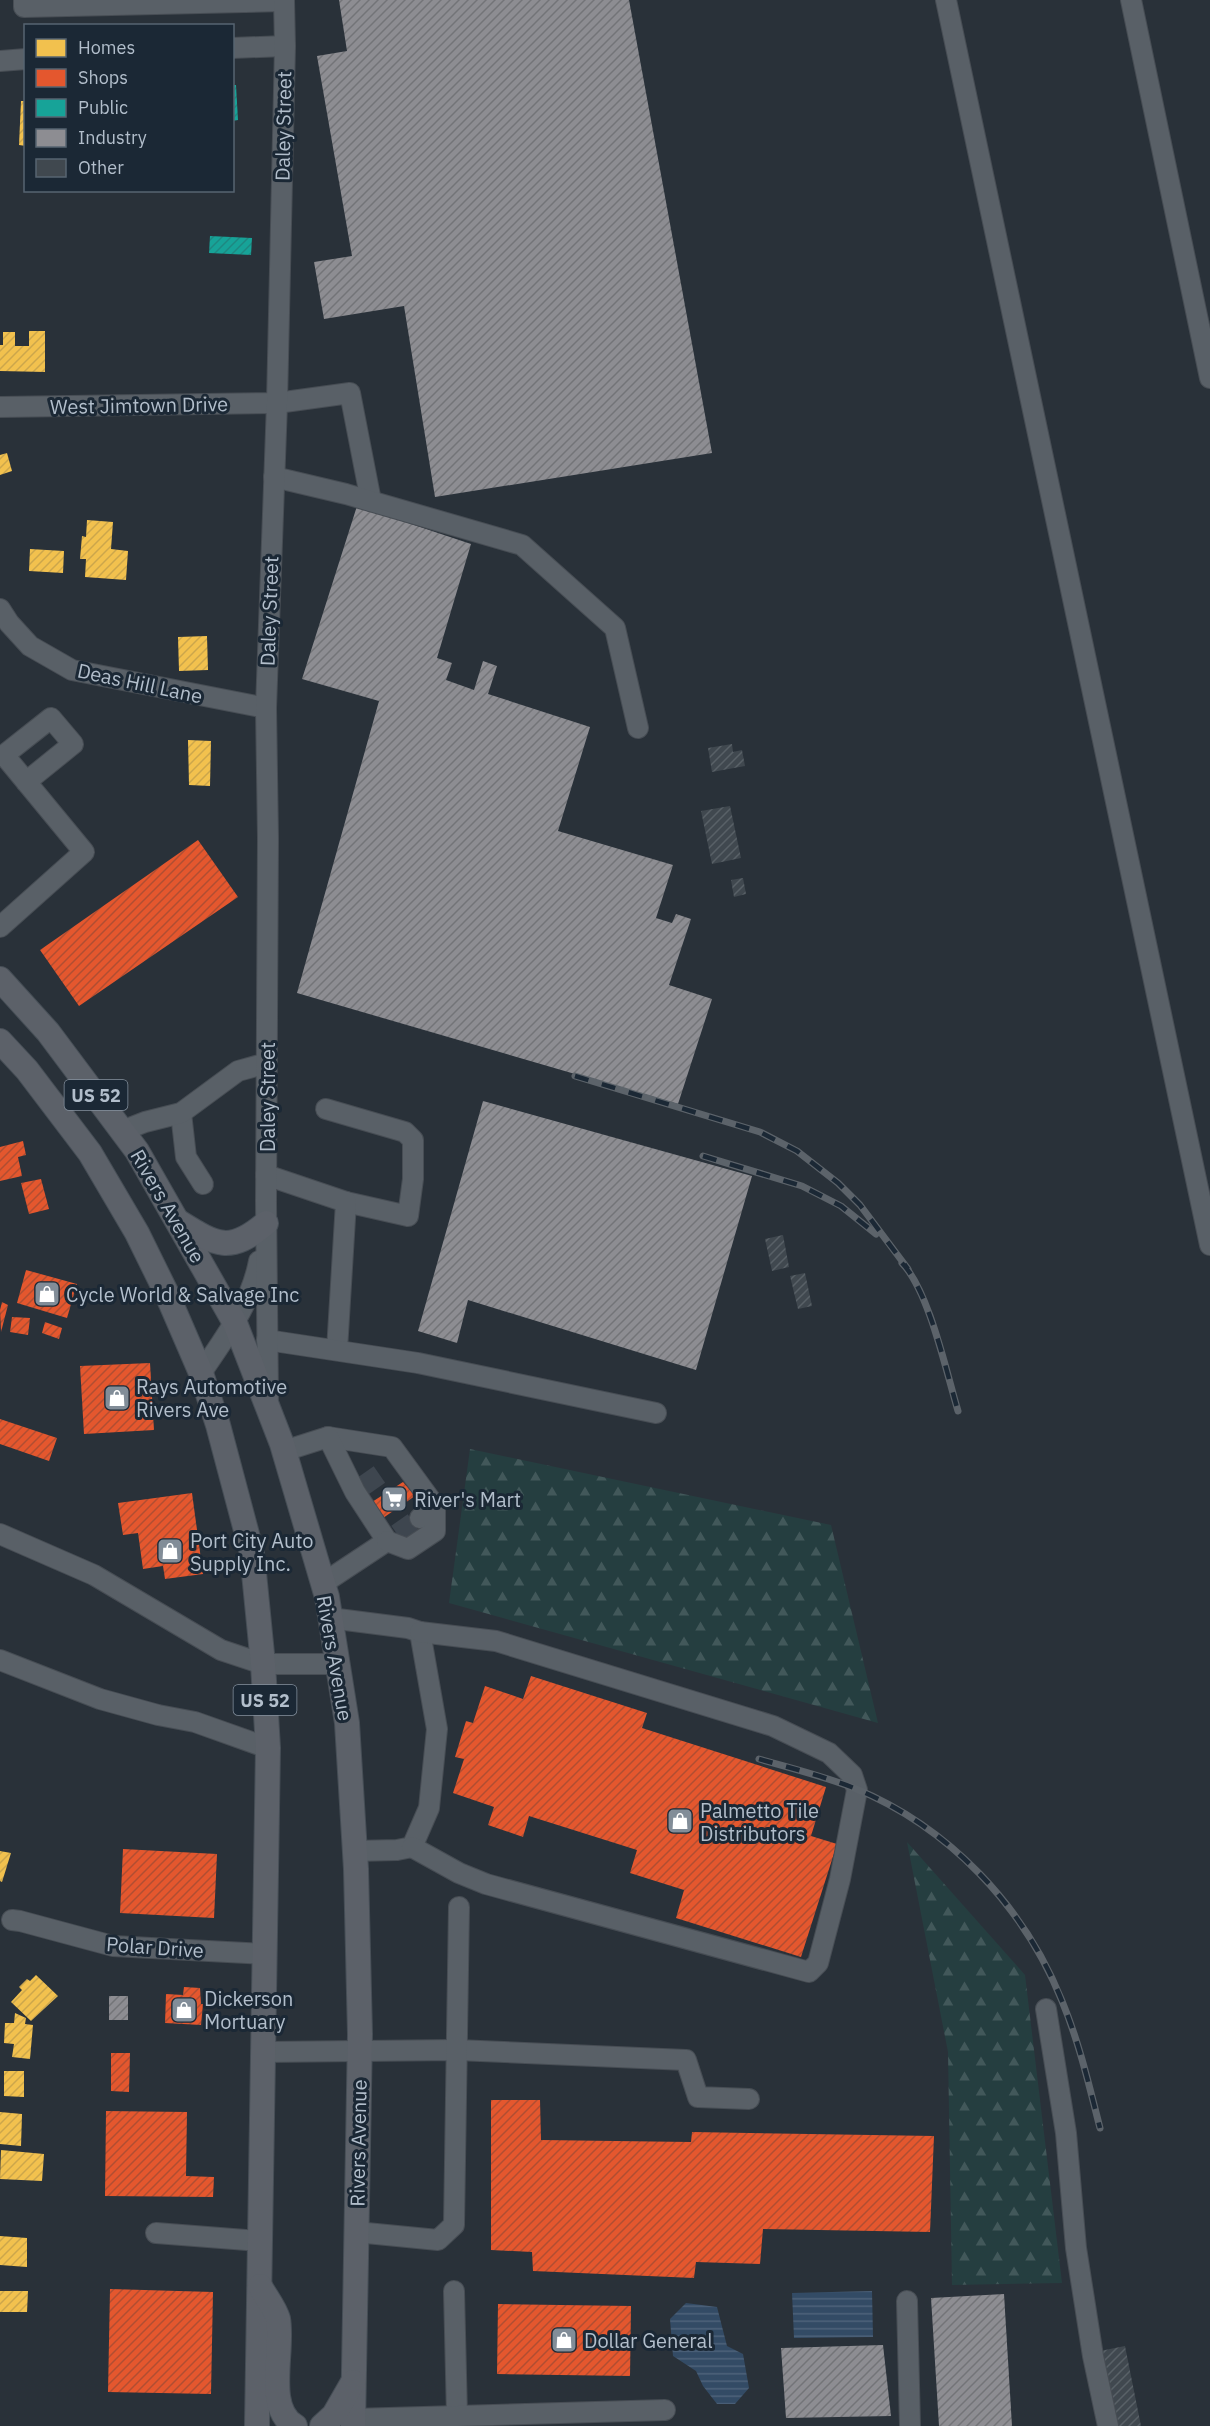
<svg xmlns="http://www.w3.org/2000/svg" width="1210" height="2426" font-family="'IBM Plex Sans',sans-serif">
	<defs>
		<pattern id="forest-firs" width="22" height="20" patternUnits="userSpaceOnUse" patternTransform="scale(1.5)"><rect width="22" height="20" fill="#253e40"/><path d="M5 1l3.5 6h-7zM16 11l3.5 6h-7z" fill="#42585a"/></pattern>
		<pattern id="water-rules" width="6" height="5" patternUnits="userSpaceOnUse" patternTransform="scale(1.5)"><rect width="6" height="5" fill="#334b65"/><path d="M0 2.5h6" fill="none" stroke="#4e637a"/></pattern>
		<pattern id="homes-hatch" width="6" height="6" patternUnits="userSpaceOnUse" patternTransform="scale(1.5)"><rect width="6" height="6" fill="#f2c14e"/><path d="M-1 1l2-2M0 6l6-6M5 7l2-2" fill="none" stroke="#cca64b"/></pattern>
		<pattern id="shops-hatch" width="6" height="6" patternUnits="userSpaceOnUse" patternTransform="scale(1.5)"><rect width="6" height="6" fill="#e4572e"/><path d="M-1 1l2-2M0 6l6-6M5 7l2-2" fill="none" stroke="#b04e32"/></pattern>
		<pattern id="public-hatch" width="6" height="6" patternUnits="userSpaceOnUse" patternTransform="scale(1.5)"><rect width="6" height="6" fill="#17a398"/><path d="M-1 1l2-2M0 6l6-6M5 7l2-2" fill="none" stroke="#1e8881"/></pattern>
		<pattern id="industry-hatch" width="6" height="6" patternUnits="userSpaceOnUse" patternTransform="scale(1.5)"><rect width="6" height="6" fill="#8d8d92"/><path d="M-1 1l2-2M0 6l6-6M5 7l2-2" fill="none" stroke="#737478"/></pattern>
		<pattern id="building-hatch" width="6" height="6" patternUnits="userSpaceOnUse" patternTransform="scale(1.5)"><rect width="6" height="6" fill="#40484f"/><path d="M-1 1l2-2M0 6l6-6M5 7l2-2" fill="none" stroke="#596167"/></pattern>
	</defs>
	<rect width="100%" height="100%" fill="#293139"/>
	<g fill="url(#forest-firs)">
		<polygon points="470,1449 831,1525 878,1723 449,1603"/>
		<polygon points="907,1842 1025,1975 1062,2283 952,2285 948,2052"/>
	</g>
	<g fill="url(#water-rules)">
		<polygon points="872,2291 873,2337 794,2338 792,2293"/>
		<polygon points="686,2303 717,2307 727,2346 743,2354 749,2388 735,2404 717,2404 703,2386 696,2371 673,2356 670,2319"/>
	</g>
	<g fill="url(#homes-hatch)">
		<polygon points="21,101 26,101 26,146 19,145"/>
		<polygon points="29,331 45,331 45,372 0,371 0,345 3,345 3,332 15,332 15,346 29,346"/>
		<polygon points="7,453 12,471 0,475 0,455"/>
		<polygon points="87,520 113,522 111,549 128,551 126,580 85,577 86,559 80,559 82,536 86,537"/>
		<polygon points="30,549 64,551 63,573 29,571"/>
		<polygon points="207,636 208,670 179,671 178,637"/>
		<polygon points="188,740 211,741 210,786 189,785"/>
		<polygon points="0,1851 11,1853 2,1882 0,1881"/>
		<polygon points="36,1975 58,1996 31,2021 11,2002 22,1990 19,1987 27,1979 30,1981"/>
		<polygon points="15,2013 26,2018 25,2024 33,2025 30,2059 12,2057 14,2044 4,2043 5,2023 14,2023"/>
		<polygon points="4,2071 24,2071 24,2097 4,2096"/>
		<polygon points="0,2112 22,2114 21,2146 0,2144"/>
		<polygon points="1,2150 44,2154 42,2181 0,2179"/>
		<polygon points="0,2236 27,2238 27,2267 0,2265"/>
		<polygon points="0,2291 28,2291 27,2312 0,2312"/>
	</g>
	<g fill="url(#shops-hatch)">
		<polygon points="198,840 238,897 79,1006 40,950"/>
		<polygon points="23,1141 26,1155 18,1157 22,1176 0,1181 0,1147"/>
		<polygon points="41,1179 49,1209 29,1214 21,1183"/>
		<polygon points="26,1270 77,1284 67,1318 17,1303"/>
		<polygon points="2,1302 8,1305 1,1332 0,1310"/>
		<polygon points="12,1317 30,1318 28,1335 10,1332"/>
		<polygon points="45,1322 62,1328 59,1339 42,1333"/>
		<polygon points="150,1363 154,1430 84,1434 80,1366"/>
		<polygon points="0,1419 57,1438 49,1461 0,1444"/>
		<polygon points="403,1482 415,1496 383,1518 372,1502"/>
		<polygon points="192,1493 203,1574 165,1579 163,1566 143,1569 138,1533 123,1535 118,1503"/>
		<polygon points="531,1676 647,1713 642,1728 826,1787 811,1836 837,1844 801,1957 676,1918 684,1890 630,1873 637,1850 529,1816 523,1837 488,1825 494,1807 453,1793 464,1759 455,1757 466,1721 473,1723 485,1686 523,1699"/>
		<polygon points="123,1849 217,1854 214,1918 120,1913"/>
		<polygon points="184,1987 200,1988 201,2004 203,2004 201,2025 165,2023 166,1994 183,1995"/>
		<polygon points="111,2053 130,2053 129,2092 111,2091"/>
		<polygon points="491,2100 540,2100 541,2140 691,2142 692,2132 934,2136 930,2232 763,2229 760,2264 696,2262 694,2278 533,2271 532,2252 491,2250"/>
		<polygon points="106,2111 187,2112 186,2176 214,2177 213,2197 105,2196"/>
		<polygon points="110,2289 213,2292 211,2394 108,2392"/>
		<polygon points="498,2304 631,2306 630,2376 497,2374"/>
	</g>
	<g fill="url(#public-hatch)">
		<polygon points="232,85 236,85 238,120 232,121"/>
		<polygon points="210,236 252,238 251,255 209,253"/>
	</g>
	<g fill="url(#industry-hatch)">
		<polygon points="339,0 629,0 712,453 435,497 404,306 324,319 314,262 352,256 317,56 347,51"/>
		<polygon points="357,506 471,544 437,658 452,663 446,680 474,690 483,661 497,666 488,694 590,727 558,831 673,865 656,918 672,923 676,914 691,919 669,985 712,999 678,1104 297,993 379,701 302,679"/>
		<polygon points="483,1101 752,1176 696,1370 468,1300 457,1343 418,1331"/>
		<rect x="109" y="1996" width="19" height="24"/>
		<polygon points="1004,2294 1012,2426 939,2426 931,2298"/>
		<polygon points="883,2345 891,2416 786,2418 781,2348"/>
	</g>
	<g fill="url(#building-hatch)">
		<polygon points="732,744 733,752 742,750 745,766 712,772 708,748"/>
		<polygon points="730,806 741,858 712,864 701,811"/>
		<polygon points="743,878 746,894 734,897 731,880"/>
		<polygon points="783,1235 789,1267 772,1271 765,1239"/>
		<polygon points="805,1273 812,1306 798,1309 790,1276"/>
		<polygon points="1125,2346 1141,2426 1115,2426 1100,2351"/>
	</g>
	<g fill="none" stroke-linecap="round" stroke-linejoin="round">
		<g stroke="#3e464f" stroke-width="20" stroke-dasharray="20 10" stroke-linecap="butt">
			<polyline points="363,1486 386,1470"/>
			<polyline points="397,1534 420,1518"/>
		</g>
		<g stroke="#474d54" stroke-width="22">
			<g id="minor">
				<polyline points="24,0 24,7 284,1"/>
				<polyline points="946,0 1210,1245"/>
				<polyline points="1131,0 1210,378"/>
				<polyline points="232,48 285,46"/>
				<polyline points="0,61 26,59"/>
				<polyline points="0,407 277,403 350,393 371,501"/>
				<polyline points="274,477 346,494 522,545 615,628 638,728"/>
				<polyline points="0,609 9,623 30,646 72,670 266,708"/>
				<polyline points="0,927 84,852 4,755 51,718 73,744 26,782"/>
				<polyline points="326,1109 405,1132 413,1140 413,1179 408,1216 346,1202"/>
				<polyline points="181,1113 186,1157 203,1184"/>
				<polyline points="122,1131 145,1122 181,1113 238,1071 267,1063"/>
				<polyline points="266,1175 346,1202 337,1350"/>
				<polyline points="267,1340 418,1363 656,1413"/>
				<path d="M201 1373C225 1337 251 1304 259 1261"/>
				<polyline points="268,1398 266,1202 268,838 266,708 277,403 285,46 284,0"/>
				<polyline points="328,1437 392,1447 435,1506 420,1518"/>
				<polyline points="284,1451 328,1437 355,1492 387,1541 322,1584"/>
				<polyline points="0,1534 94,1575 221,1650 263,1664 337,1664"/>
				<polyline points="387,1541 408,1549 435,1531 435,1506"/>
				<polyline points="330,1618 408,1628 420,1632 437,1729 429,1808 412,1847 397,1850 354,1851"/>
				<polyline points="0,1660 100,1699 158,1715 195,1722 268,1748"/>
				<polyline points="412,1847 459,1873 486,1884 809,1972 818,1963 840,1879 857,1790 852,1775 829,1753 773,1726 496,1641 420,1632"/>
				<polyline points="12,1920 20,1921 113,1946 264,1954"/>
				<polyline points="1046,2009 1066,2133 1076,2248 1093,2356 1108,2426"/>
				<polyline points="262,2052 457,2050 686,2060 698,2097 749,2099"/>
				<polyline points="356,2232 438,2240 454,2225 459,1907"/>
				<polyline points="156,2233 259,2241"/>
				<polyline points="454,2291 457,2416"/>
				<polyline points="907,2301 910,2426"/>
				<polyline points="353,2419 665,2410"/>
			</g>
		</g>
		<g stroke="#464e56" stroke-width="26">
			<g id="major">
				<polyline points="0,979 48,1032 137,1151 235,1323 282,1444 327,1597 347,1723 356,1869 360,2034 353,2426"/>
				<polyline points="0,1041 27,1070 90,1153 137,1233 166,1292 201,1373 218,1425 252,1553 263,1664 268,1748 257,2426"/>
				<path d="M179 1222C216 1245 230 1254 266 1223"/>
				<path d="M260 2286C265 2296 275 2308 278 2319 284 2350 264 2408 295 2426"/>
				<polyline points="322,2426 334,2415 353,2382"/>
			</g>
		</g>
		<use href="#minor" stroke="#596067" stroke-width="20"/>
		<use href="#major" stroke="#5c6169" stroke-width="24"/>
		<g stroke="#5c636a" stroke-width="7">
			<g id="rail">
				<polyline points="575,1076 760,1132 797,1151 838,1183 860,1205 908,1269"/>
				<polyline points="703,1156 802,1186 841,1206 876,1234"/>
				<path d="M902 1263C929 1291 946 1371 958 1411"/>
				<path d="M759 1759C791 1768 823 1776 854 1788 949 1827 1024 1906 1062 2001 1079 2042 1089 2085 1100 2128"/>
			</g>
		</g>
		<use href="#rail" stroke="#1b2835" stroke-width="4.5" stroke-dasharray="14" stroke-linecap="butt"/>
	</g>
	<defs>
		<g id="shop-square" transform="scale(1.35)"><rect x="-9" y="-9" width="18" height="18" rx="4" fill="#828d98" stroke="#1b2835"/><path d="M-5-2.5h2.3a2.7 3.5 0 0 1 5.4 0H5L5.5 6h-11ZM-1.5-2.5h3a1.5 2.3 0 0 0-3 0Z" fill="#fff"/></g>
		<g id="supermarket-square" transform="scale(1.35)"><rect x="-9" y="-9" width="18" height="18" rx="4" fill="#828d98" stroke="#1b2835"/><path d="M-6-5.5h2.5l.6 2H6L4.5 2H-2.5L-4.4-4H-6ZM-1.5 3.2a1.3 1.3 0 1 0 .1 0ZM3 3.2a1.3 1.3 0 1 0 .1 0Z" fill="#fff"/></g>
	</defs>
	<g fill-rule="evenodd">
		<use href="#shop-square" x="47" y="1294"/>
		<use href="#shop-square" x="117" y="1398"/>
		<use href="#supermarket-square" x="394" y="1499"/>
		<use href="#shop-square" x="170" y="1551"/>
		<use href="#shop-square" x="680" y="1821"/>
		<use href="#shop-square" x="184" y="2010"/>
		<use href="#shop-square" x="564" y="2340"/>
	</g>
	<g text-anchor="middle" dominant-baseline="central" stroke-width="6" stroke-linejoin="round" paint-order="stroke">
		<g fill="#1b2835" stroke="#85919e" stroke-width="1.5">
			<rect x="64.5" y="1080" width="63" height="30" rx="4.5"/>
			<rect x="233.5" y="1685" width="63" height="30" rx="4.5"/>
		</g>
		<g font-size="18" font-weight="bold" fill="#b2becb">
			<text x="96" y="1095">US 52</text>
			<text x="265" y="1700">US 52</text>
		</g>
		<g font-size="20" fill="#b2becb" stroke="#1b2835">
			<text transform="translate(283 126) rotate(-89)">Daley Street</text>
			<text transform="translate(139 405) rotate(-1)">West Jimtown Drive</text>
			<text transform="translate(269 611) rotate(-88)">Daley Street</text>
			<text transform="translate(140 683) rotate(12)">Deas Hill Lane</text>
			<text transform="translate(267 1097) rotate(-90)">Daley Street</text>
			<text transform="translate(168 1206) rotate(60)">Rivers Avenue</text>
			<text transform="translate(335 1658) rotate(80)">Rivers Avenue</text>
			<text transform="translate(155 1947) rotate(4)">Polar Drive</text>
			<text transform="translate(358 2143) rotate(-89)">Rivers Avenue</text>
		</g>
		<g font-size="20" fill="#b2becb" stroke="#1b2835" text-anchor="start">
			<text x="66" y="1294">Cycle World &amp; Salvage Inc</text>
			<text x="136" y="1386">Rays Automotive<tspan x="136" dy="23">Rivers Ave</tspan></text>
			<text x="414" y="1499">River's Mart</text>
			<text x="190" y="1540">Port City Auto<tspan x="190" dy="23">Supply Inc.</tspan></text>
			<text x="700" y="1810">Palmetto Tile<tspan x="700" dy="23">Distributors</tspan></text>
			<text x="204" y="1998">Dickerson<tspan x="204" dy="23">Mortuary</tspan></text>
			<text x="584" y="2340">Dollar General</text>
		</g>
	</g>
	<rect x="24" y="24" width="210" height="168" fill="#1b2835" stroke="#576471" stroke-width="1.5"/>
	<rect x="36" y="39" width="30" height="18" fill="#f2c14e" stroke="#576471" stroke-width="1.5"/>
	<text x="78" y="54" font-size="18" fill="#b2becb">Homes</text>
	<rect x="36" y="69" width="30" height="18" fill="#e4572e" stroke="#576471" stroke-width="1.5"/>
	<text x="78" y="84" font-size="18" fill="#b2becb">Shops</text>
	<rect x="36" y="99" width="30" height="18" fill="#17a398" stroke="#576471" stroke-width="1.5"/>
	<text x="78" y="114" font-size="18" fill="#b2becb">Public</text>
	<rect x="36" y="129" width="30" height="18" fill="#8d8d92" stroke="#576471" stroke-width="1.5"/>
	<text x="78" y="144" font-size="18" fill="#b2becb">Industry</text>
	<rect x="36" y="159" width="30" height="18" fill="#40484f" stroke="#576471" stroke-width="1.5"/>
	<text x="78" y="174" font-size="18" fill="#b2becb">Other</text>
</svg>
